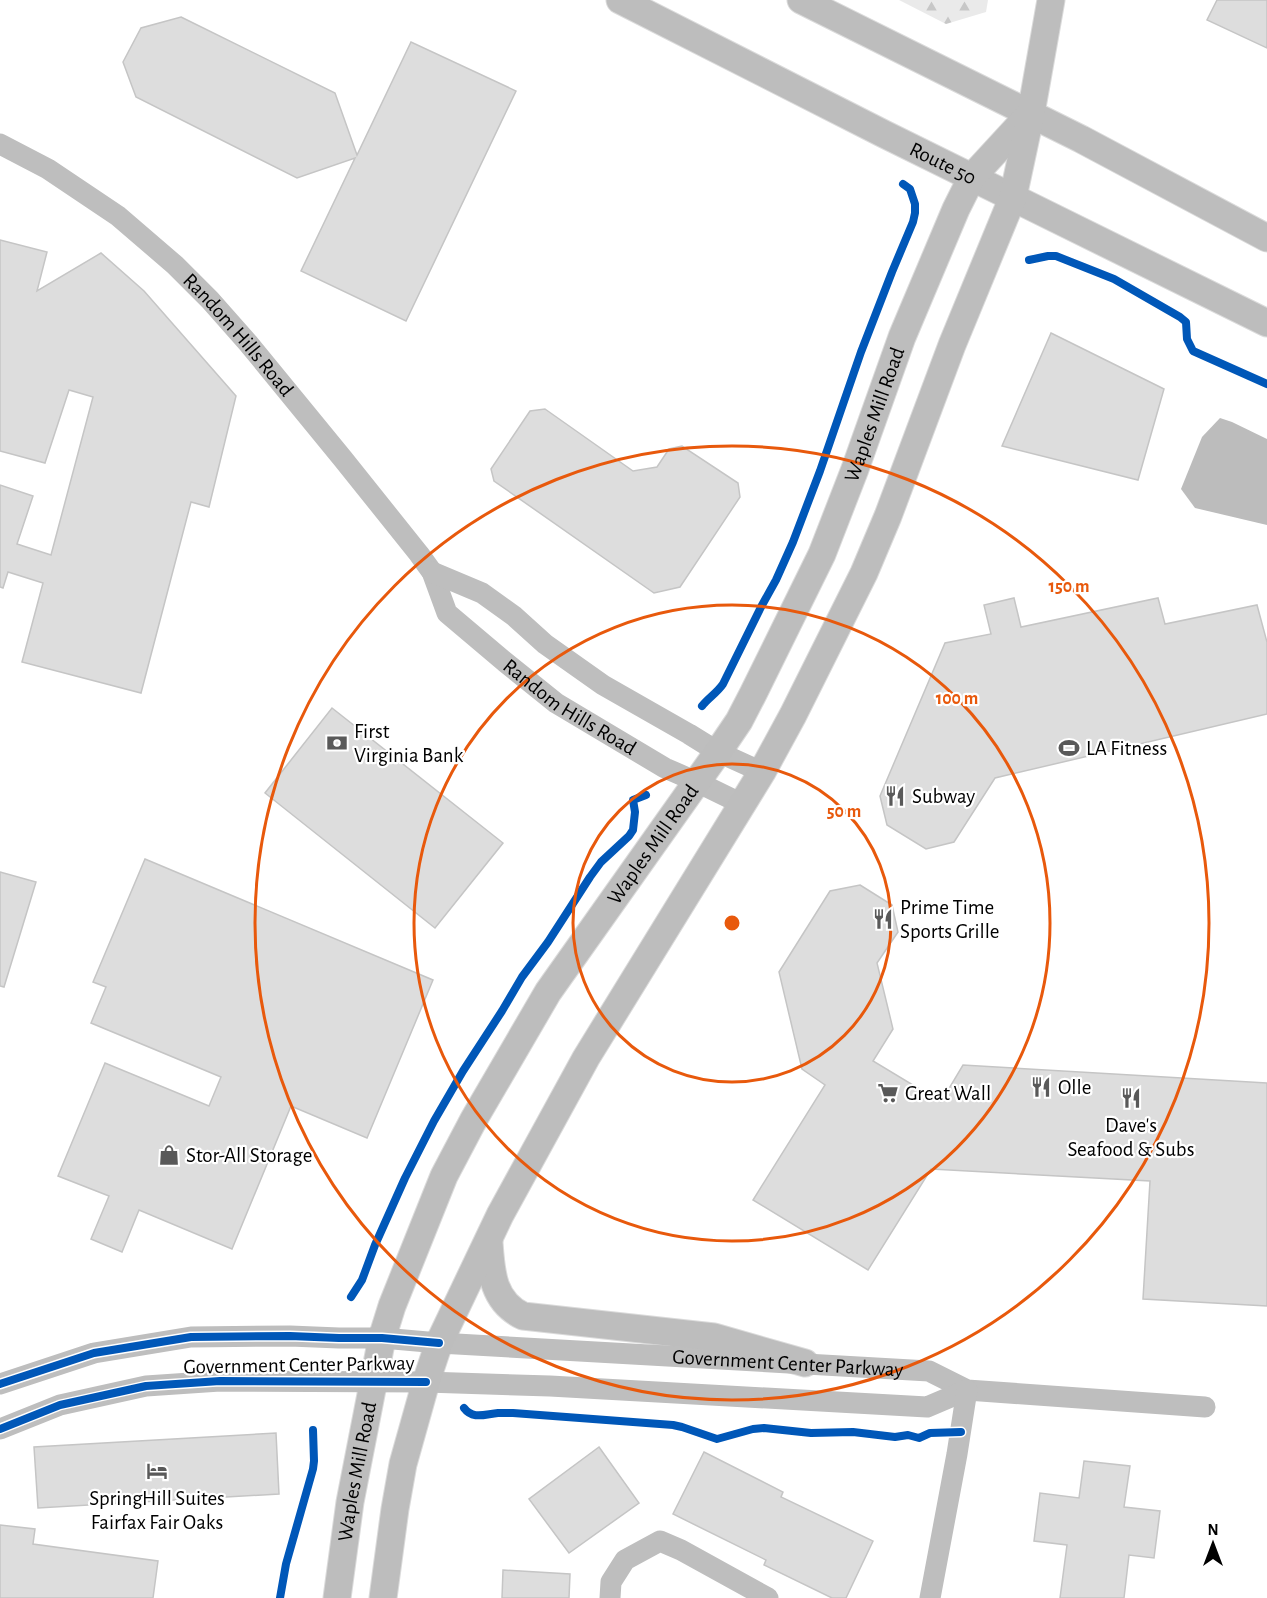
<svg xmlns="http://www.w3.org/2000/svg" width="1267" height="1598" font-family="'Alegreya Sans',sans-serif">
	<defs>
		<pattern id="forest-firs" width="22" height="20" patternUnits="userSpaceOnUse" patternTransform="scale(1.5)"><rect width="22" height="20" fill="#eaeaea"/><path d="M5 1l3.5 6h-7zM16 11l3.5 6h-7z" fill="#c7c7c7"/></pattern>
	</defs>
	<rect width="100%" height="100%" fill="#fff"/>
	<polygon fill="url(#forest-firs)" points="899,0 988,0 986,12 946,24"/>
	<polygon fill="#bcbcbc" points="1220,418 1232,422 1267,439 1267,525 1195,508 1181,489 1202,437"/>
	<g fill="#ddd" stroke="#c5c5c5" stroke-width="1.5">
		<polygon points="1217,0 1267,0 1267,48 1207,20"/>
		<polygon points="181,17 335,93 357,155 411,42 516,91 406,321 301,271 355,158 297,178 136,97 123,62 141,28"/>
		<polygon points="0,240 47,252 37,291 101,253 144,291 236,396 209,507 191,502 141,693 22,662 43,583 8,572 3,588 0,587 0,485 33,496 17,544 51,555 93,397 69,390 45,463 0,451"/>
		<polygon points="1051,333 1164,389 1138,480 1002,446"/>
		<polygon points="545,409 633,471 657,467 669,449 682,446 738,483 740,497 680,587 654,593 494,481 491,469 530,411"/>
		<polygon points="1014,598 1021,627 1158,598 1165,624 1257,605 1267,642 1267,714 995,778 954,842 926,849 887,825 880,796 945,643 991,634 984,605"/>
		<polygon points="332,708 503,843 435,928 265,793"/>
		<polygon points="145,859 433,980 367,1138 291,1106 232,1249 139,1210 122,1252 91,1239 109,1196 58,1176 105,1063 209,1106 221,1077 91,1023 106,987 93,982"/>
		<polygon points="0,872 36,882 4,987 0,986"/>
		<polygon points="860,885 892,905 898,932 877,963 893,1029 873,1061 941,1102 963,1065 1267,1083 1267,1306 1143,1299 1150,1181 931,1169 868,1270 753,1200 825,1085 802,1069 779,972 830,891"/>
		<polygon points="276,1433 279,1494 38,1508 34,1447"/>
		<polygon points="599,1447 639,1503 569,1553 529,1499"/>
		<polygon points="704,1452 783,1492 781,1497 873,1541 846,1598 832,1598 764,1565 766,1560 673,1514"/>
		<polygon points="1084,1461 1130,1466 1124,1507 1160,1511 1154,1558 1129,1555 1124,1598 1060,1598 1067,1545 1034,1541 1040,1493 1079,1498"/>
		<polygon points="0,1525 35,1529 33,1544 158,1561 153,1598 0,1598"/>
		<polygon points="503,1570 570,1574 569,1598 502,1598"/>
	</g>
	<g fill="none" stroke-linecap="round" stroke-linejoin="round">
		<g stroke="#dbdbdb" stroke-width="29">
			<g id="major">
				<path id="s3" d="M620 0 884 134 1267 323"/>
				<polyline points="801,0 1081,139 1267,238"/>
				<path d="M489 1242C491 1271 492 1301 523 1316L714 1337 805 1363"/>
				<path id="s4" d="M337 1598 350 1502 382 1338 392 1306 444 1176 474 1119 548 992 718 752 739 721 753 694 822 554 855 469 902 337 956 209 972 177 1030 114"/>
				<polyline points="383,1598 395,1509 403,1464 426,1382 439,1343 500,1215 586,1058 762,772 793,715 864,573 888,516 952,345 1013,197 1031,113 1051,0"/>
			</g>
		</g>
		<g stroke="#bebebe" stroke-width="21">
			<path id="s1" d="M0 144 48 169 118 216 175 265 210 300 248 343 343 459 419 554 432 572 447 613 505 662 556 703 665 768 697 782 742 804"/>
			<polyline points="432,572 482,593 514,616 545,644 603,685 689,734 718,752 762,772"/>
			<path id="s2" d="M0 1384 94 1353 191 1337 290 1336 339 1338H382L439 1343 929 1371 967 1390 1205 1407"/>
			<polyline points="0,1429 60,1405 146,1386 220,1381 426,1382 550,1386 927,1407 967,1390"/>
			<polyline points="610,1598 611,1582 625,1560 660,1541 681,1550 768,1598"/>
			<polyline points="930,1598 957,1454 967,1390"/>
		</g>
		<use href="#major" stroke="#bdbdbd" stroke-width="27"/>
		<g stroke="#fff" stroke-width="11">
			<g id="cycleway">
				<polyline points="1029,260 1048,256 1056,256 1114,279 1180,317 1186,322 1187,339 1193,351 1267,384"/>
				<path d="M702 706C708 698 717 693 723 684L761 607 776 580 793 542 820 471 861 352 892 272 913 222 915 213V204L910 189 903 184"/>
				<polyline points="351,1297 362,1280 375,1245 405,1178 434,1121 463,1071 502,1011 522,977 548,942 590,877 601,862 629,836 633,830 635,812 633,800 646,795"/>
				<polyline points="0,1384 94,1353 191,1337 290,1336 339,1338 382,1338 439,1343"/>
				<path d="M464 1408C473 1420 485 1414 498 1413 503 1413 508 1413 513 1413L673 1425 682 1427 717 1439 753 1429 764 1428 811 1433 853 1432 895 1437 908 1435 919 1438 930 1433 961 1432"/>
				<polyline points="0,1429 60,1405 146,1386 220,1381 426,1382"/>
				<polyline points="280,1598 286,1564 313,1469 314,1461 313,1430"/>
			</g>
		</g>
		<use href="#cycleway" stroke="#0057b8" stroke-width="8"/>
	</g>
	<g fill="none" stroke="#e8590c" stroke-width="3">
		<circle cx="732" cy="923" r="159"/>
		<circle cx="732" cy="923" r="318"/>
		<circle cx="732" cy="923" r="477"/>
	</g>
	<defs>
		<g id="bank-bare" transform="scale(1.62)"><path d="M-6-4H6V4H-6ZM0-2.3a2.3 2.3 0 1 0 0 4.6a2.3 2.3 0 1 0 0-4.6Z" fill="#595959" stroke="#fff" stroke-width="2.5" paint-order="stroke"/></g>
		<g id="stadium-bare" transform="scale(1.62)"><path d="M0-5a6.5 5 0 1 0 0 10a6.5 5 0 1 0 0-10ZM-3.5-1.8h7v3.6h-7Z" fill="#595959" stroke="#fff" stroke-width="2.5" paint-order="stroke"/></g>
		<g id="restaurant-bare" transform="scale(1.62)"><path d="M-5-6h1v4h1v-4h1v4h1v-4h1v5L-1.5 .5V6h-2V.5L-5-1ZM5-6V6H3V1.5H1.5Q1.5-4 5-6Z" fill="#595959" stroke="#fff" stroke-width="2.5" paint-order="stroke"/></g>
		<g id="supermarket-bare" transform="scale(1.62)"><path d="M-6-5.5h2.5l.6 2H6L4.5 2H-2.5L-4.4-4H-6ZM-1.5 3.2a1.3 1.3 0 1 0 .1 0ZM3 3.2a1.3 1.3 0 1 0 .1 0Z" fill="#595959" stroke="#fff" stroke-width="2.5" paint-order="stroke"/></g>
		<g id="shop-bare" transform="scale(1.62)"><path d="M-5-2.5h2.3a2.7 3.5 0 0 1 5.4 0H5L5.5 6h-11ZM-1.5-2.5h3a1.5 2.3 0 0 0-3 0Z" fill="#595959" stroke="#fff" stroke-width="2.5" paint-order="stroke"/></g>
		<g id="hotel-bare" transform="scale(1.62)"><path d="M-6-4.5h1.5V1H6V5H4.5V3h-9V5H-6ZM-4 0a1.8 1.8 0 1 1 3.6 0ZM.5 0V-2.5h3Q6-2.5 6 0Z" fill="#595959" stroke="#fff" stroke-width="2.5" paint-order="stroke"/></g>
	</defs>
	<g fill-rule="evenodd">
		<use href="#bank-bare" x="337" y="743"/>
		<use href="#stadium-bare" x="1069" y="748"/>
		<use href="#restaurant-bare" x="895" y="796"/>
		<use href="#restaurant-bare" x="883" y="919"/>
		<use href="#restaurant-bare" x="1041" y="1087"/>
		<use href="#supermarket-bare" x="888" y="1093"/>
		<use href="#restaurant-bare" x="1131" y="1098"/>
		<use href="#shop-bare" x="169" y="1155"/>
		<use href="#hotel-bare" x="157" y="1471"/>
	</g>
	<g text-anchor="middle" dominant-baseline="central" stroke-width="4.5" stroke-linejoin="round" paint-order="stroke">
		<g font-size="21" fill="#000" stroke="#fff">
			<text stroke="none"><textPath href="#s3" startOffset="362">Route 50</textPath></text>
			<text stroke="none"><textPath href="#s1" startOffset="308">Random Hills Road</textPath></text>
			<text stroke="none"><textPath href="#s4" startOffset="1316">Waples Mill Road</textPath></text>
			<text stroke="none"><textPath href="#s1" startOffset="813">Random Hills Road</textPath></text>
			<text stroke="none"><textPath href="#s4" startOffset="830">Waples Mill Road</textPath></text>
			<text stroke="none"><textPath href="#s2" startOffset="795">Government Center Parkway</textPath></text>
			<text transform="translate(299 1365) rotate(-1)">Government Center Parkway</text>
			<text stroke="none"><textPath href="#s4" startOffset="128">Waples Mill Road</textPath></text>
		</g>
		<g font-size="21" fill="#000" stroke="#fff" text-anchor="start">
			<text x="354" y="731">First<tspan x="354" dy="24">Virginia Bank</tspan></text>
			<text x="1086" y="748">LA Fitness</text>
			<text x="912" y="796">Subway</text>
			<text x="900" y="907">Prime Time<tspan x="900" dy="24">Sports Grille</tspan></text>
			<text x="1058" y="1087">Olle</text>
			<text x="905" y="1093">Great Wall</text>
			<text x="1131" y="1125" text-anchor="middle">Dave's<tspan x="1131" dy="24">Seafood &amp; Subs</tspan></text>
			<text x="186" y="1155">Stor-All Storage</text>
			<text x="157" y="1498" text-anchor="middle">SpringHill Suites<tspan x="157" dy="24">Fairfax Fair Oaks</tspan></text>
		</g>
	</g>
	<circle cx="732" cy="923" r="9" fill="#e8590c" stroke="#fff" stroke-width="3"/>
	<g font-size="18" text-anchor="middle" font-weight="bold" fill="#e8590c" stroke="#fff" stroke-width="4.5" stroke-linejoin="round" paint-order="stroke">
		<text x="1069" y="592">150 m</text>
		<text x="957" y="704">100 m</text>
		<text x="844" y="817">50 m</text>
	</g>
	<g transform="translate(1213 1544)" stroke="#ffffff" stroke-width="4.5" paint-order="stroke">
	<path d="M0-4.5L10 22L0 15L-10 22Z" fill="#000000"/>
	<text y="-9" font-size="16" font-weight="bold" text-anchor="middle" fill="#000000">N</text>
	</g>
</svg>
